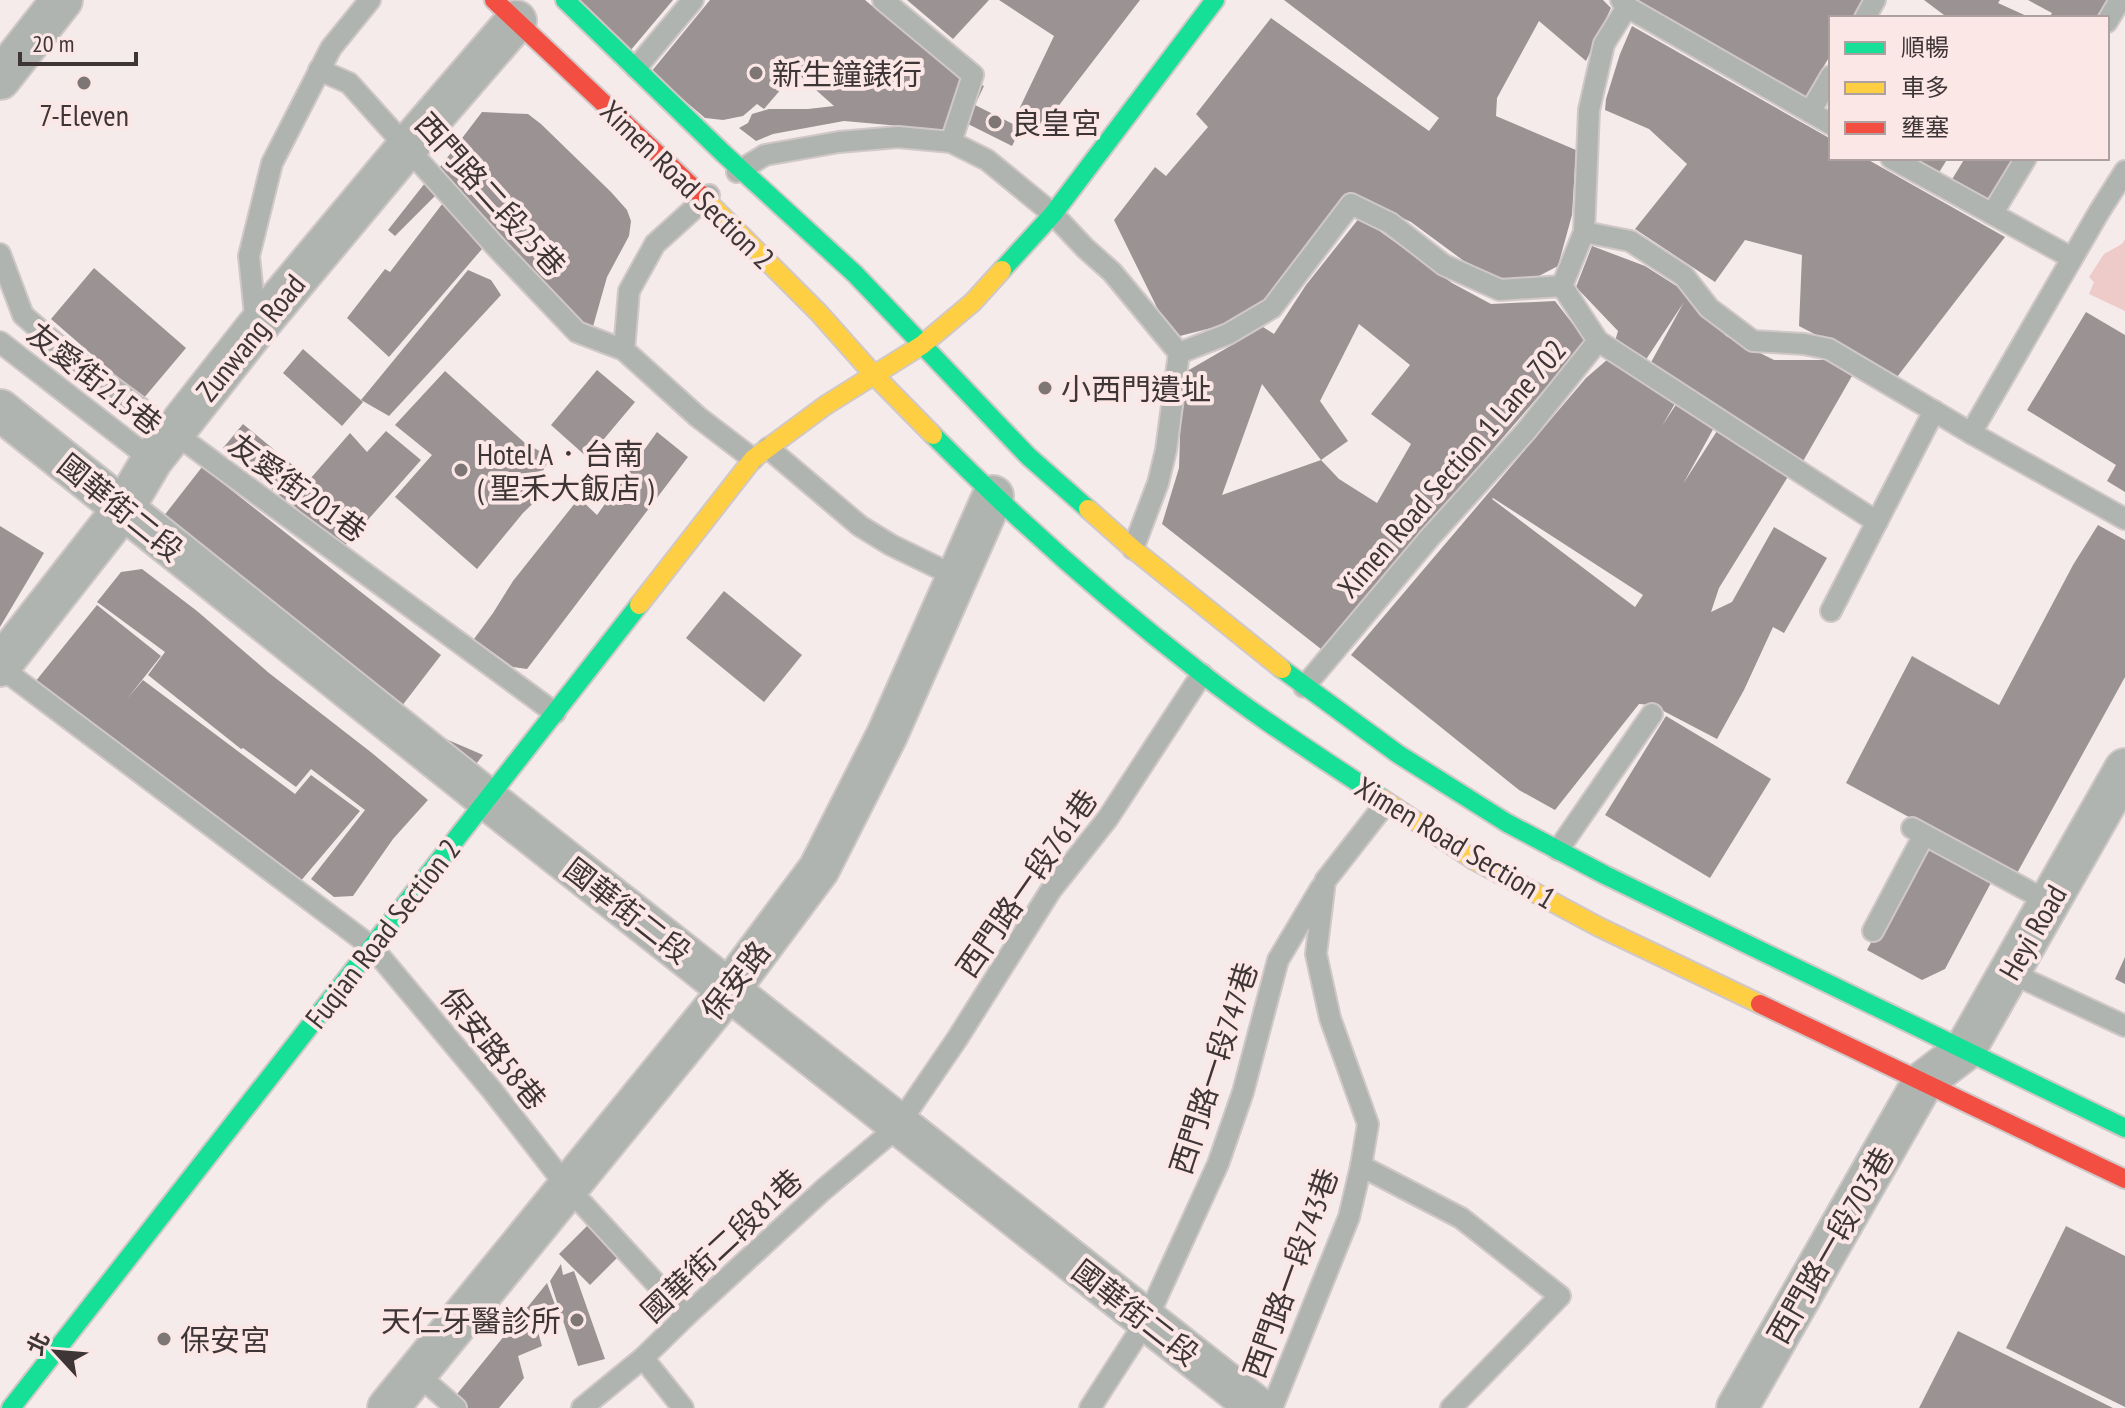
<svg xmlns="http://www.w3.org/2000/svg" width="2125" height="1408" font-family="'PT Sans Narrow','Noto Sans TC',sans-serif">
	<rect width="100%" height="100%" fill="#f6ebeb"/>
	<polygon fill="#eecbc9" points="2125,239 2125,311 2089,294 2094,282 2089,277 2104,254 2122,244"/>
	<g fill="#9b9393" fill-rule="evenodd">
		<polygon points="579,0 673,0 630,51"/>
		<polygon points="710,0 865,0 962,80 945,130 844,121 773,134 756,141 739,128 748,123 752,114 769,109 808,109 834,106 789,66 775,81 782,88 764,109 757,104 743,116 723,120 705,118 651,72"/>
		<polygon points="907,0 989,0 953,39"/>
		<polygon points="999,0 1140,0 1040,130 1013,122 1054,36"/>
		<polygon points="1284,0 1603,0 1611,8 1586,61 1539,21 1497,98 1496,116 1576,150 1572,215 1558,266 1535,278 1504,281 1464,261 1411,222 1349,192 1265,299 1223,325 1172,338 1114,220 1155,167 1166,176 1208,127 1196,114 1271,18 1429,131 1439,118"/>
		<polygon points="1635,0 1863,0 1852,18 1831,18 1831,54 1805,98"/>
		<polygon points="1924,0 2000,0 1998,3 2031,18 1948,18"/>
		<polygon points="2028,0 2109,0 2098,18 2049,18 2052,13"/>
		<polygon points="1632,26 1831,139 1831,158 1865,158 2005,237 1897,377 1799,326 1802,255 1745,240 1715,282 1635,229 1687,164 1649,129 1605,110 1606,99 1620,54"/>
		<polygon points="968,79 984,86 975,105 1021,128 1012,146 954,117"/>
		<polygon points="482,112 528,114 541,124 611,192 627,210 631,221 629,236 607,277 592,330 575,324 509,244 440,167"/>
		<polygon points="1910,158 1948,158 1938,174"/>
		<polygon points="1965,158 2013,158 1987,201 1951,181"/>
		<polygon points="425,183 436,195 395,236 388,230"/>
		<polygon points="443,203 482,249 389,357 347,318 385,269 390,272"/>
		<path d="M1360 217 1452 283 1491 304 1555 301 1586 341 1321 649 1162 524 1179 468 1182 374 1263 327 1274 334 1306 285ZM1359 324 1410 365 1371 414 1411 444 1377 503 1339 479 1321 460 1222 495 1262 384 1321 460 1348 441 1320 401Z"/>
		<polygon points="1592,246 1645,266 1689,294 1726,336 1774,360 1825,360 1852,376 1802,463 1649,366 1684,302 1645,361 1615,341 1618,331 1576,287"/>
		<polygon points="94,268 186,348 143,399 51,319"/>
		<polygon points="468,270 491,280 501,295 389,416 361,400"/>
		<polygon points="2086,312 2125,335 2125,492 2107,481 2116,465 2027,410"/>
		<polygon points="303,349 363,402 342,426 283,373"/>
		<path d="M1608 359 1677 400 1662 426 1677 403 1716 424 1683 484 1717 431 1789 475 1719 588 1711 612 1732 602 1774 527 1827 558 1784 633 1773 627 1744 690 1717 739 1652 705 1639 704 1555 810 1519 790 1351 655 1586 378ZM1493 498 1643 595 1635 607 1492 499Z"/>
		<polygon points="597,370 635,402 588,458 551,425"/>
		<polygon points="445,371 525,443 552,458 544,468 542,480 546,491 523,513 477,569 395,497 432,455 395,425"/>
		<polygon points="243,424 307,477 286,501 223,448"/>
		<polygon points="386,431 421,460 342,549 290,502 350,433 367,452"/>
		<polygon points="657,432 688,457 527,669 513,667 474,639 493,613 513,581 579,498 597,515"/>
		<polygon points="202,467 441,655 398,711 163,517"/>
		<polygon points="2098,525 2125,540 2125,677 2016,875 1846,783 1912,656 1999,705 2073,565"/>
		<polygon points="0,526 44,553 0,627"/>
		<polygon points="142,569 197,611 269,673 372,753 428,800 393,839 353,896 334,897 311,879 365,810 311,769 296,787 243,748 241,749 148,675 165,652 97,602 121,572"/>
		<polygon points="724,591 802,655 764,702 686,638"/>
		<polygon points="97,605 161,656 127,699 143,680 295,794 311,775 360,811 299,883 35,682"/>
		<polygon points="1666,716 1771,779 1710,878 1605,815"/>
		<polygon points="439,736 483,755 466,777"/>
		<polygon points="1925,842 1993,879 1945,969 1922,980 1867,950"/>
		<polygon points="2125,957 2125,984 2115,979"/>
		<polygon points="588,1225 619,1256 590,1285 559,1254"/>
		<polygon points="2066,1226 2125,1256 2125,1407 2006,1348"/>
		<polygon points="561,1264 563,1275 574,1271 605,1359 578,1366 550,1281"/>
		<polygon points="547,1283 558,1313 536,1325 542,1346 518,1356 524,1378 499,1408 464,1408 453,1399"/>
		<polygon points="1958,1331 2113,1408 1919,1408"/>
	</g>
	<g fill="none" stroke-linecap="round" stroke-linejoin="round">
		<g stroke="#d0c8c8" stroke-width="24">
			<g id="lane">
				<polyline points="883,0 973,75 951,142"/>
				<polyline points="1621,0 1627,7 1831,124"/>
				<polyline points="1865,18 1875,0"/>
				<polyline points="2107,22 2120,0"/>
				<polyline points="636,68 693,0"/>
				<polyline points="319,70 349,83 497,248 577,332 624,350"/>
				<polyline points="1810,112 1831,76"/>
				<polyline points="1891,158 2072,258"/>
				<polyline points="737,172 765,155 839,142 898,137 951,142 987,160 1053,214 1085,248 1112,272 1179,353 1166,450 1158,483 1133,549"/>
				<polyline points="709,195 655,244 629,291 624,350 698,417 753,459"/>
				<polyline points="1992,214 2026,158"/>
				<polyline points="1584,232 1630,241 1684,276 1709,308 1753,341 1804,344 1829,349 1971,433 2125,519"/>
				<polyline points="0,254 23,315 71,357 555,713"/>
				<polyline points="256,324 249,256 272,163 331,48 370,0"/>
				<polyline points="1598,341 1877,522"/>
				<polyline points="0,342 152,460"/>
				<polyline points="1179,353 1228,334 1272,308 1351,204 1390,223 1444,265 1500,290 1562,286"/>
				<polyline points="1971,433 2099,212 2125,171"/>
				<polyline points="768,448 860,526 891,545 957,577"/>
				<polyline points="1831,611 1934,411"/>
				<polyline points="0,667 372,947 491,1089 569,1189 686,1316"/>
				<polyline points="1304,687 1431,536 1526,431 1598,341 1562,286 1584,232 1589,110 1604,44 1627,7"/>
				<polyline points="1912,828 2049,902"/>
				<polyline points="1558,850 1652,714"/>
				<polyline points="1873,931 1924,835"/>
				<polyline points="2009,972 2125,1026"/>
				<polyline points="1361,1166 1461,1218 1560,1296 1451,1408"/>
				<polyline points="643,1358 683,1408"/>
				<polyline points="416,1373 456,1408"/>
				<polyline points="582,1408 643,1358 686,1316 823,1190 900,1125 903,1118 957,1039 1051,890 1108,818 1202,674"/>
				<polyline points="1090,1408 1146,1321 1218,1164 1243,1092 1278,960 1321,888"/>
				<polyline points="1272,1408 1349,1217 1361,1166 1368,1124 1330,1018 1316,954 1325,881 1386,803"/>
			</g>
		</g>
		<g stroke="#d0c8c8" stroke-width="44">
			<g id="street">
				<polyline points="0,79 62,0"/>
				<polyline points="0,410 487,799 1258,1408"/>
				<polyline points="0,666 123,509 152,460 256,328 408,146 516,21"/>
				<polyline points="388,1408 729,990 819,869 887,735 993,496"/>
				<polyline points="1737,1408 1923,1082 1965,1050 2125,769"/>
			</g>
		</g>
		<g stroke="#d0c8c8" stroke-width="22">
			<g id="fast">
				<polyline points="565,0 724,154 855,274 1028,456 1088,509"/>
				<polyline points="1002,270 1053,214 1215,0"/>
				<path d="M933 435C1017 520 1107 600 1201 673 1258 718 1320 757 1381 798"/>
				<polyline points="1282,669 1398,754 1507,823 1605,875 2125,1128"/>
				<polyline points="11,1408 639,605"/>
			</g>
		</g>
		<g stroke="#d0c8c8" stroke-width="22">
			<g id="slow">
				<polyline points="701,195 819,313 874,375 933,435"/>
				<polyline points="1088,509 1133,549 1282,669"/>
				<polyline points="639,605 753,459 826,405 922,345 973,302 1002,270"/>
				<polyline points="1381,798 1474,860 1599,927 1760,1004"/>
			</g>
		</g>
		<g stroke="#d0c8c8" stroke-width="22">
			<g id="jam">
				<polyline points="494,0 701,195"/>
				<polyline points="1760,1004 2125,1179"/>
			</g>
		</g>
		<use href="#lane" stroke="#b0b4b0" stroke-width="20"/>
		<use href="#street" stroke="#b0b4b0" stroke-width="40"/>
		<use href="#fast" stroke="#16e098" stroke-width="18"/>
		<use href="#slow" stroke="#ffcf43" stroke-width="18"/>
		<use href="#jam" stroke="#f24e42" stroke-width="18"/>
	</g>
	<g fill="#7e7575" stroke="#fbe7e6" stroke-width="3">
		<circle cx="756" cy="73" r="8"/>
		<circle cx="84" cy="83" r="8"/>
		<circle cx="995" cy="122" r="8"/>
		<circle cx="1045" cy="388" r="8"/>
		<circle cx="461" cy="470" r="8"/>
		<circle cx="577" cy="1320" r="8"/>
		<circle cx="164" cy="1339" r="8"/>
	</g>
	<g text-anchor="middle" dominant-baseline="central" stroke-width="8" stroke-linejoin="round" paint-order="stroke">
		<g font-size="30" fill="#3e3636" stroke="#fbe7e6" text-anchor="start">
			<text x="772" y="73">新生鐘錶行</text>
			<text x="84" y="114" text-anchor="middle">7-Eleven</text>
			<text x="1011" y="122">良皇宮</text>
			<text x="1061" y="388">小西門遺址</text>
			<text x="477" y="453">Hotel A．台南<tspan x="477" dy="34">( 聖禾大飯店 )</tspan></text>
			<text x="561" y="1320" text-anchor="end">天仁牙醫診所</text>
			<text x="180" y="1339">保安宮</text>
		</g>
		<g font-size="30" fill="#3e3636" stroke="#fbe7e6">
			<text transform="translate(688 184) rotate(44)">Ximen Road Section 2</text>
			<text transform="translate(491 194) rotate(48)">西門路二段25巷</text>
			<text transform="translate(250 337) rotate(-51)">Zunwang Road</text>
			<text transform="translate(95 378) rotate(38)">友愛街215巷</text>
			<text transform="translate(1451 468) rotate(-49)">Ximen Road Section 1 Lane 702</text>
			<text transform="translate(298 487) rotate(36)">友愛街201巷</text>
			<text transform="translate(121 507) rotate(39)">國華街二段</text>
			<text transform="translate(1456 842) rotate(31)">Ximen Road Section 1</text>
			<text transform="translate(1026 883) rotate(-55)">西門路一段761巷</text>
			<text transform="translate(628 910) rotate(38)">國華街二段</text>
			<text transform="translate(2032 932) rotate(-60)">Heyi Road</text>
			<text transform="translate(382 933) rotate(-52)">Fuqian Road Section 2</text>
			<text transform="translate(735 980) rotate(-52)">保安路</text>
			<text transform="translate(494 1048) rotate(51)">保安路58巷</text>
			<text transform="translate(1213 1068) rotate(-72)">西門路一段747巷</text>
			<text transform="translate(721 1245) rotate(-43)">國華街二段81巷</text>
			<text transform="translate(1830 1245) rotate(-60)">西門路一段703巷</text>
			<text transform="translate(1290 1273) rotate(-70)">西門路一段743巷</text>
			<text transform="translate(1136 1312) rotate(38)">國華街二段</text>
		</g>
	</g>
	<rect x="1829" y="16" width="280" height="144" fill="#fbe7e6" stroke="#afa0a0" stroke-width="2"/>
	<rect x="1845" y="42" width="40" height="12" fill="#16e098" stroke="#afa0a0" stroke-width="2"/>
	<text x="1901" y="56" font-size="24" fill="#3e3636">順暢</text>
	<rect x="1845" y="82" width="40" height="12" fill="#ffcf43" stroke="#afa0a0" stroke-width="2"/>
	<text x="1901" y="96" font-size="24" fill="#3e3636">車多</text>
	<rect x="1845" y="122" width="40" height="12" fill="#f24e42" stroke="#afa0a0" stroke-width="2"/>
	<text x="1901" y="136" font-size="24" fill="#3e3636">壅塞</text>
	<g transform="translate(56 1352) rotate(296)" stroke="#fbe7e6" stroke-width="6" paint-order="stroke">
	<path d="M0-6L14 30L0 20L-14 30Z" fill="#3e3636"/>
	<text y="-12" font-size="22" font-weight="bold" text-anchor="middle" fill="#3e3636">北</text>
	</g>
	<path d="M20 52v12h116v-12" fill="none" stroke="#3e3636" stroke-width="4"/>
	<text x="32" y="52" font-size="24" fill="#3e3636" stroke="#fbe7e6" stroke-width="6" paint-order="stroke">20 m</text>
</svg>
